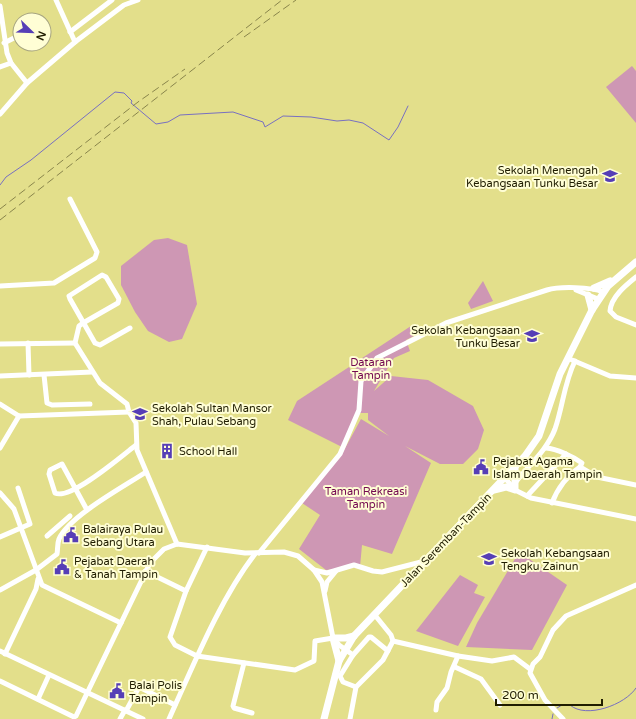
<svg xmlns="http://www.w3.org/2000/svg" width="636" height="719" font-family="'Varela Round',sans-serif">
	<rect width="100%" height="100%" fill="#e3df8b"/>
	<g fill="#ce97b4">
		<polygon points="632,66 636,71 636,123 606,87"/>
		<polygon points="168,238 187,245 197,304 182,339 169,342 148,331 135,312 121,285 121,266 154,240"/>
		<polygon points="483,281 493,301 471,309 468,303"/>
		<polygon points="411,326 416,335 406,340 410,351 394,358 374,391 391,376 428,380 473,406 484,430 478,449 463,464 440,464 405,446 431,463 392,554 362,545 360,567 326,570 299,549 320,515 302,503 343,452 361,419 389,436 368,420 368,413 358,413 363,380 353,364"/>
		<polygon points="349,367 359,382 357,412 342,447 288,420 297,401"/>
		<polygon points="522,554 567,585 532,650 466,647 477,623 516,557"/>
		<polygon points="460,575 478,585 474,593 485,597 458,646 416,631"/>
	</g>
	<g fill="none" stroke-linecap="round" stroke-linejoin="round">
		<g stroke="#7870c1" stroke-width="1">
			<polyline points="0,185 6,177 31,160 115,92 124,93 132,101 131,103 156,124 168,122 180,115 233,112 263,122 265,127 283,116 311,117 337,121 349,120 363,123 389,140 398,127 408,106"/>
			<path d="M557 708 562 705H570C586 719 625 705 636 688"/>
			<polyline points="552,719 553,714"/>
		</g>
		<g stroke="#fff" stroke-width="5">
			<polyline points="56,0 75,42"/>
			<polyline points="0,6 7,53 11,63 27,83"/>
			<polyline points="70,32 112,0"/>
			<polyline points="4,43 20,35"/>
			<polyline points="0,67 11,63"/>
			<polyline points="0,114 27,83 75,42 124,5 138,0"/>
			<path d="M636 277C626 285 611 297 610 311L616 317 636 325"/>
			<polyline points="0,286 54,283 95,258 97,252 70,199"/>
			<polyline points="576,290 598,299"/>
			<polyline points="130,328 100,345 95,343 70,299 69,296 102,275 106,277 119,299 118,303 83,323 79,326 75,343 100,383 127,404 129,412 136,423 137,450 177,544"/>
			<polyline points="28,343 29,375"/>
			<polyline points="0,344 75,343"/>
			<polyline points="572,360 610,376 636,378"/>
			<polyline points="44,375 47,403 52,405 90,404"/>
			<polyline points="0,376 92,372"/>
			<polyline points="0,404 19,416 129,412"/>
			<polyline points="0,448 19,416"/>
			<path d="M546 448C557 449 572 456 582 463L580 467"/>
			<polyline points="580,467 597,477 636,485"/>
			<polyline points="505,478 515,490 531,498 636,519"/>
			<path d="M515 483C529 465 547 450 555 429 563 406 564 383 575 361"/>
			<polyline points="0,493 14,509 42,585 121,623"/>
			<polyline points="527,496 566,454"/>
			<path d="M552 503C558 487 567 476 580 467"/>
			<path d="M87 510 62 464 50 470 49 474 55 493C70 501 123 455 136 445"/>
			<polyline points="47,536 70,516"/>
			<polyline points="0,537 30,524 18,488"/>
			<path d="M259 553 340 454 359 410 361 381 377 358 446 323 547 290C560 286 591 287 603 292"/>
			<polyline points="314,570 327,573 354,565 373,571 382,572 425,561"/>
			<polyline points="145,571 186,591 207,547"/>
			<path d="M0 590 36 570 57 554C58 549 57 544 59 539 69 516 125 486 146 472"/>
			<polyline points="186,591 170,637 175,645 197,656 295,670 314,661 315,641 333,638"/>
			<polyline points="325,591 327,582 336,571"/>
			<polyline points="393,641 458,656 451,672 447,688 437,702 436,710"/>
			<polyline points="0,651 143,719"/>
			<polyline points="5,654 36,589 38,579"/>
			<polyline points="458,656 492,661 514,657 530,669"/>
			<polyline points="244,663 233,706 234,708 252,713"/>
			<polyline points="455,667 481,679 500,705"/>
			<polyline points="0,681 74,717 76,716 150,563 164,549 177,544 245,553 284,552 298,556 314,570 322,582 333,638 339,645 353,655"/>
			<polyline points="356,687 343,682 340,676 353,655 369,637 371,637 388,651"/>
			<polyline points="38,699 49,675"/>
			<polyline points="126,711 139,687 175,705"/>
			<polyline points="120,719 125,710"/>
			<path d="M169 719C193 666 220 599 255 554"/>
			<polyline points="350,719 356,687 383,660 393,641 391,635 374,614"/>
			<polyline points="563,719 545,700 530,673 533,664 540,657 553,630 566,616 636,585"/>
		</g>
		<g stroke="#fff" stroke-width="7">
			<polyline points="594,288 610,281"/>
			<polyline points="588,295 592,310"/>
			<polyline points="494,490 506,487 515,490 515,468"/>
			<polyline points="339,661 333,638 346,638 354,636"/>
			<polyline points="324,719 339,661 354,636 525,456 539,436 560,374 592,310 608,286 636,262"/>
		</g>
		<g stroke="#89854b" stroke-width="1" stroke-dasharray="8 4" stroke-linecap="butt">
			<polyline points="244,37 296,0"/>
			<polyline points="0,209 138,102 185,69"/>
			<polyline points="0,220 282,0"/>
		</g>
	</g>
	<defs>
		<g id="school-bare" transform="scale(1.2)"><path d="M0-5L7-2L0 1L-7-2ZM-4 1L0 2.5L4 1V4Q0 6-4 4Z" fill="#563eb6" stroke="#fffed5" stroke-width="2.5" paint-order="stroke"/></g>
		<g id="building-bare" transform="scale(1.2)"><path d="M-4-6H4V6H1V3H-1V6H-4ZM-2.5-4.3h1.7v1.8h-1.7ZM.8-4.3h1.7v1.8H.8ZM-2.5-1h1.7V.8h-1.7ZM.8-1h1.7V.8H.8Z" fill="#563eb6" stroke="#fffed5" stroke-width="2.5" paint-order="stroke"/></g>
		<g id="civic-bare" transform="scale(1.2)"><path d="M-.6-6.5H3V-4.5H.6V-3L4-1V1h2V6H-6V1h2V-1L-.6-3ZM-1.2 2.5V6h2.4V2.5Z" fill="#563eb6" stroke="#fffed5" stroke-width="2.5" paint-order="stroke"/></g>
	</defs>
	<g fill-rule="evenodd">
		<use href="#school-bare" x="610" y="176"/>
		<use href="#school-bare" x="532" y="336"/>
		<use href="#school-bare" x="140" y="414"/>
		<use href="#building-bare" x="167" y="451"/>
		<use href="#civic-bare" x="481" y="467"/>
		<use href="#civic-bare" x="71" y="535"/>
		<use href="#school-bare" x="489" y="559"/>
		<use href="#civic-bare" x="62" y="567"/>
		<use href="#civic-bare" x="117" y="691"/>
	</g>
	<g text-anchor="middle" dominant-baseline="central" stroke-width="4" stroke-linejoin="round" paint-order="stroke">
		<g font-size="11" fill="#201d00" stroke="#fffed5" text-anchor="start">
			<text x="598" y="170" text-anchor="end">Sekolah Menengah<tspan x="598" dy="13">Kebangsaan Tunku Besar</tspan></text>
			<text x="520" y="330" text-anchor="end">Sekolah Kebangsaan<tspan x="520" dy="13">Tunku Besar</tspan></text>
			<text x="152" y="408">Sekolah Sultan Mansor<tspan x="152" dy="13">Shah, Pulau Sebang</tspan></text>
			<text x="179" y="451">School Hall</text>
			<text x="493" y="461">Pejabat Agama<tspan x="493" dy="13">Islam Daerah Tampin</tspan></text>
			<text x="83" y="529">Balairaya Pulau<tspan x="83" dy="13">Sebang Utara</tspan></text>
			<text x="501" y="553">Sekolah Kebangsaan<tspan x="501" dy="13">Tengku Zainun</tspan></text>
			<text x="74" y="561">Pejabat Daerah<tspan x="74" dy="13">&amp; Tanah Tampin</tspan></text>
			<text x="129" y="685">Balai Polis<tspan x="129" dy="13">Tampin</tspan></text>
		</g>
		<g font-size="11" fill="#740951" stroke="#fffed5">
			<text x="371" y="362">Dataran<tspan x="371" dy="13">Tampin</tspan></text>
			<text x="366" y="491">Taman Rekreasi<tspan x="366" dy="13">Tampin</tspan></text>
		</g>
		<g font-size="11" fill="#201d00" stroke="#fffed5">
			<text transform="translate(446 540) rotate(-46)">Jalan Seremban-Tampin</text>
		</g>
	</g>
	<g transform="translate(32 32) rotate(113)"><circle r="19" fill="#fffed5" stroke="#a6a480"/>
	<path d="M0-3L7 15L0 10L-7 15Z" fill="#563eb6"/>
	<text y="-6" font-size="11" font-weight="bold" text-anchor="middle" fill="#201d00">N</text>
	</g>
	<path d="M496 699v6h106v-6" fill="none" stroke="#201d00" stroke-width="2"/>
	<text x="502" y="699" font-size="12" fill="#201d00" stroke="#fffed5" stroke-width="3" paint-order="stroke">200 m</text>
</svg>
